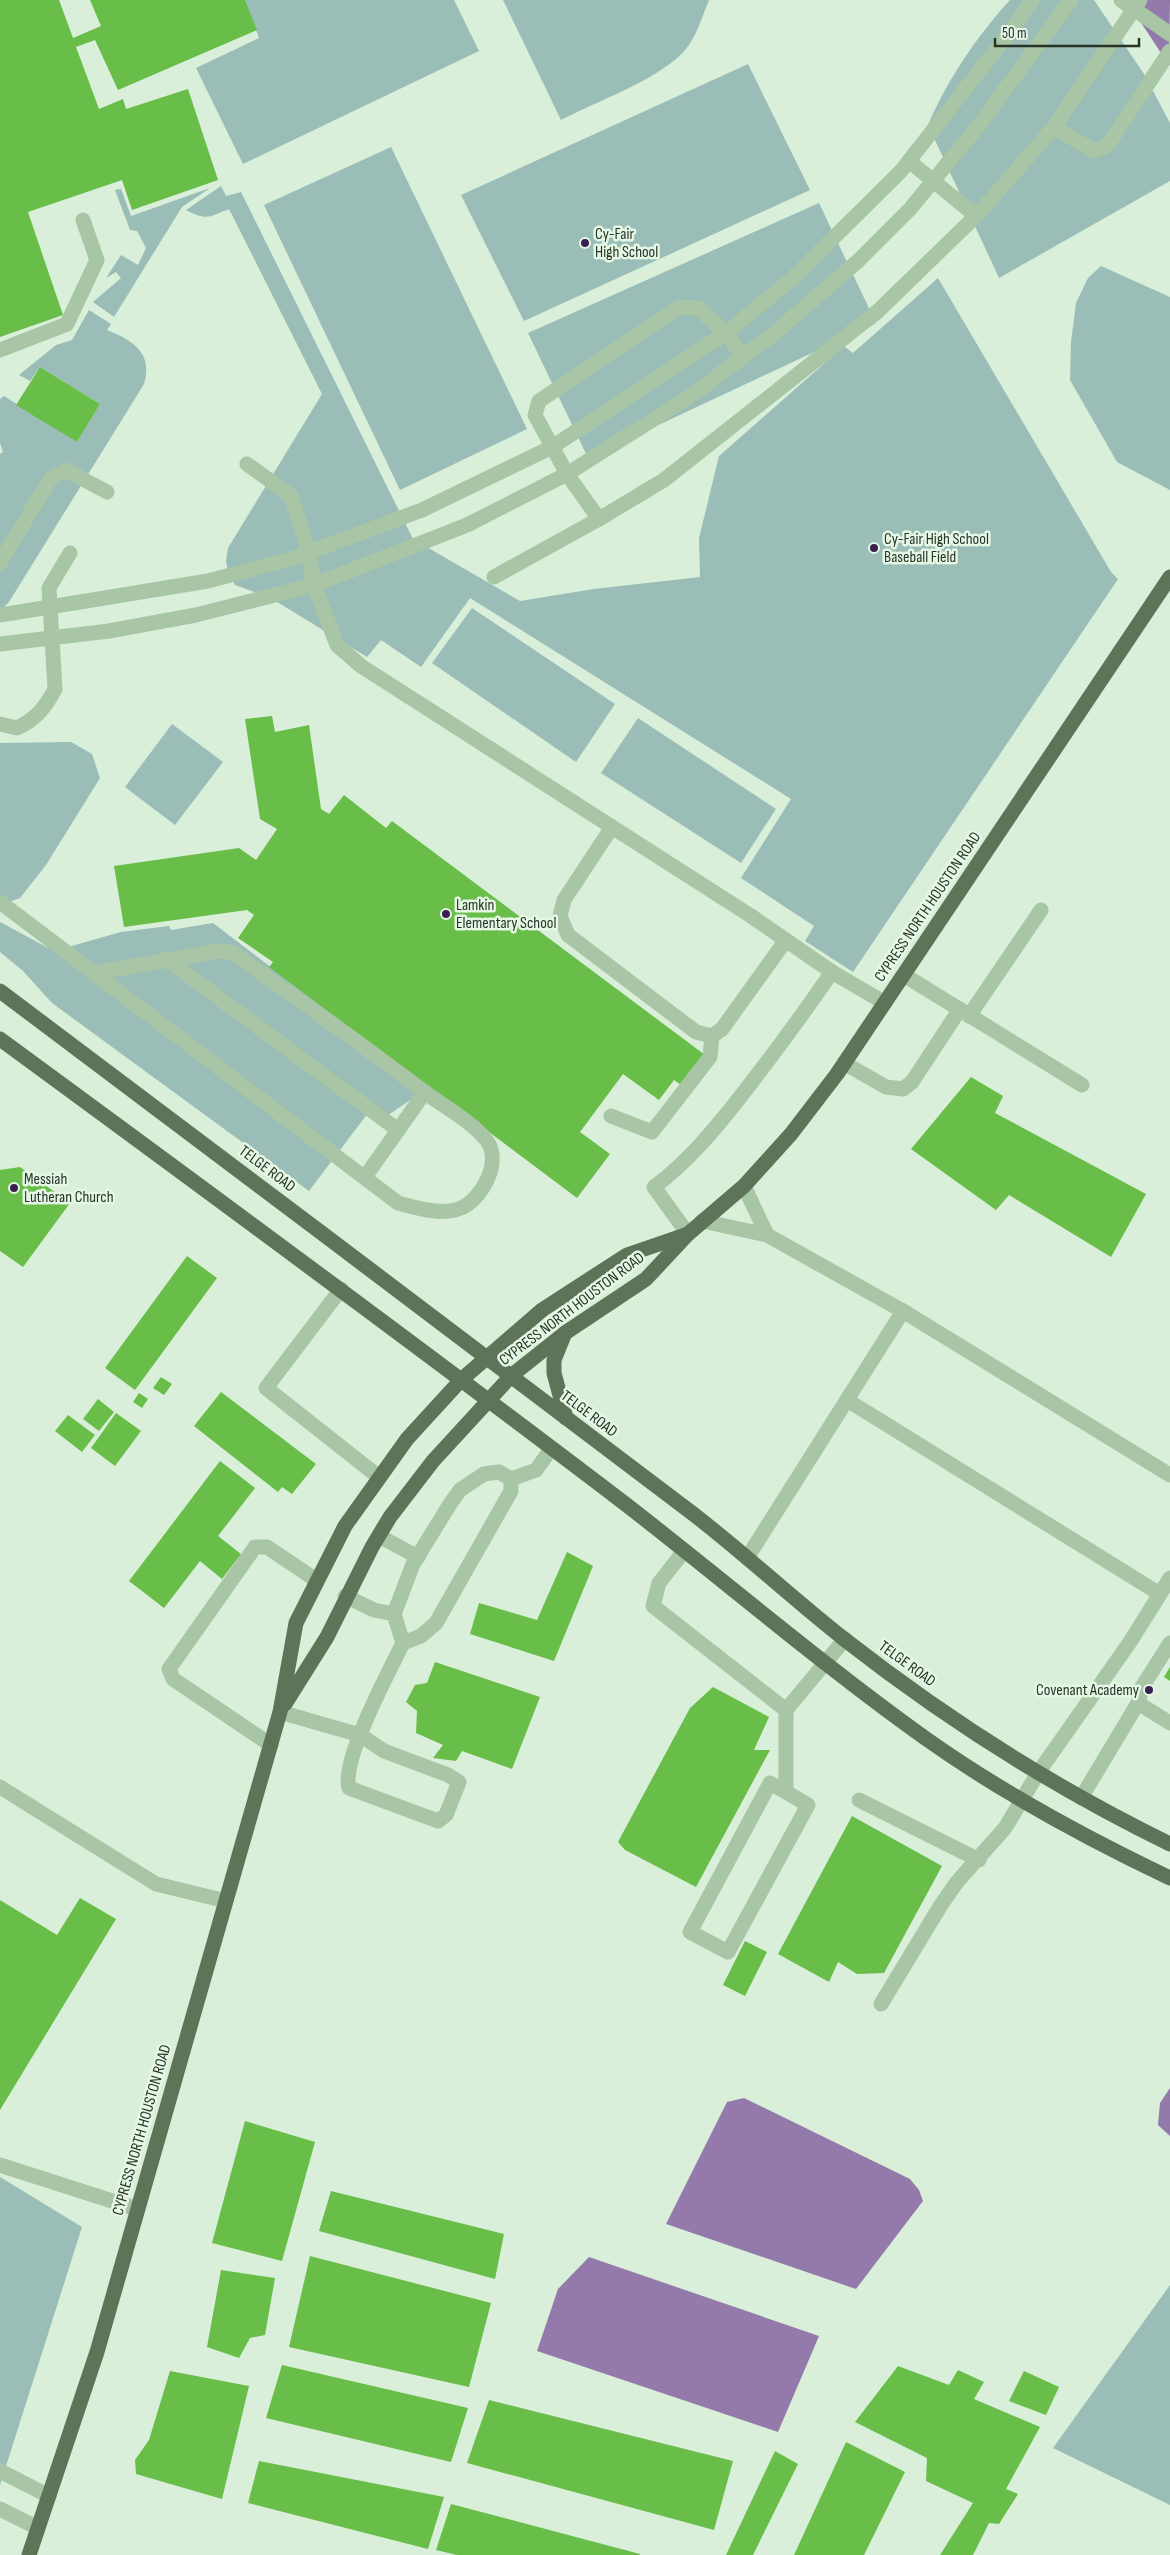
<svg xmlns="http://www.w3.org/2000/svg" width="1170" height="2555" font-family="'Sofia Sans Condensed',sans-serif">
	<rect width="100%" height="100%" fill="#d9efd9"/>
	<g fill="#9abdb7">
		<polygon points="245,0 454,0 479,51 243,164 196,68 259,38"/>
		<path d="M503 0H709C702 17 697 35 686 49 661 79 597 101 561 120Z"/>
		<path d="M1010 0H1094L1144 74 1170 123V181L999 278 928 125C947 80 977 36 1010 0Z"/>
		<polygon points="748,64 810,190 524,321 461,195"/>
		<polygon points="391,147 527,429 400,490 264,205"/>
		<path d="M221 186 226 196 241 192 413 539 520 601 594 589 700 577 699 538 719 456 844 346 853 353 938 278 1111 572 1118 579 853 972 805 941 814 926 741 878 791 799 470 598 421 667 381 640 367 657 269 597 235 585 228 572 226 561 228 548 322 394 229 209C209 217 207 221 186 210Z"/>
		<polygon points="210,188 182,207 114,317 93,302 121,278 116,272 106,278 121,255 138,265 146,248 137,231 130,230 115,190 121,189 131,216"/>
		<polygon points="819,203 876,323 588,458 528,333"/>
		<polygon points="1101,266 1170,297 1170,490 1117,462 1070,380 1071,342 1076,303 1088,278"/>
		<path d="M89 310 111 324 107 330C134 341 153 353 144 384L9 602 0 611V454L3 452 0 443V399L4 396 77 442 100 404 40 367 30 381 19 375 56 345 72 340Z"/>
		<polygon points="472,608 615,704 576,762 432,663"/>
		<polygon points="638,718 776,809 741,863 601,773"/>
		<polygon points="172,724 223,762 175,825 125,787"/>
		<polygon points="71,742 92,754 100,778 46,865 20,898 0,905 0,743"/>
		<polygon points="0,922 54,951 121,932 169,926 171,930 213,923 425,1084 412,1099 388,1115 368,1113 309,1191 52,1003 23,971 0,952"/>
		<polygon points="0,2177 82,2227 0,2485"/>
		<polygon points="1170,2285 1170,2505 1053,2448"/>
	</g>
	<g fill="#937aaa">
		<polygon points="1126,0 1170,0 1169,65"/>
		<polygon points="1170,2088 1170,2136 1158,2125 1160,2103"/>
		<polygon points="744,2098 910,2179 919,2190 923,2201 856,2289 666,2224 727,2102"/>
		<polygon points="589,2257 819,2336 778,2432 537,2351 558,2289"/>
	</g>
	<g fill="#69bd49">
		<polygon points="0,0 59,0 73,38 101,26 90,0 245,0 257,30 118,90 95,40 76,47 99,109 123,99 126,109 188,89 218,180 132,210 122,180 28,212 63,315 0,337"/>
		<polygon points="40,367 100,404 77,442 16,405"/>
		<polygon points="272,716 275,732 309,725 321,809 329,814 344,795 386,828 392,821 705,1055 681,1085 674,1080 659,1100 623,1074 580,1132 610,1154 577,1198 269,967 273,962 238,938 254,915 247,910 124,927 114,866 239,848 256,860 277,829 260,819 245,719"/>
		<polygon points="971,1077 1003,1096 995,1113 1146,1194 1111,1257 1009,1195 996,1210 911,1149"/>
		<polygon points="20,1167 70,1203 23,1267 0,1251 0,1170"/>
		<polygon points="187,1256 217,1278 135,1390 105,1368"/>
		<polygon points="161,1377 172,1384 164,1395 153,1388"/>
		<polygon points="221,1392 316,1464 292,1494 282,1487 278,1492 194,1426"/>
		<polygon points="139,1393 148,1399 142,1408 133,1402"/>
		<polygon points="98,1399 114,1412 99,1431 83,1419"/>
		<polygon points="116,1413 141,1431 115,1466 91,1448"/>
		<polygon points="68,1415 95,1435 82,1452 55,1431"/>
		<polygon points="220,1461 255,1488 218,1536 241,1554 222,1579 200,1561 164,1608 129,1581"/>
		<polygon points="567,1552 593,1566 554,1661 470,1634 479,1603 537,1620"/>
		<polygon points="435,1662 540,1697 512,1769 462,1751 456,1761 433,1758 443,1745 416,1733 417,1711 406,1702 415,1685 427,1683"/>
		<polygon points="1170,1667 1170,1681 1164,1677"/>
		<polygon points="713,1687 769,1717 754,1750 770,1750 696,1887 625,1850 618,1842 690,1708"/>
		<polygon points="852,1816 942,1866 884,1973 857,1974 838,1962 829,1982 778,1954"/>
		<polygon points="80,1898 116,1919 0,2110 0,1900 57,1935"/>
		<polygon points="745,1941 767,1952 745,1996 723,1985"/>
		<polygon points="245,2121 315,2142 282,2261 212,2243"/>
		<polygon points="331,2191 504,2234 495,2279 319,2231"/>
		<polygon points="310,2256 491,2303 469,2387 289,2347"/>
		<polygon points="221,2270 275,2278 265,2335 250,2338 239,2358 207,2347"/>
		<polygon points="282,2365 468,2408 451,2462 266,2418"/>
		<polygon points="898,2366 949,2385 958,2370 984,2382 974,2399 1040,2427 1006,2489 1018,2494 999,2524 989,2523 973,2555 940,2555 973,2503 926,2481 927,2458 855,2422"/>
		<polygon points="170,2371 249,2386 222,2499 136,2474 135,2460 149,2440"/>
		<polygon points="1024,2371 1059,2387 1046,2415 1009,2401"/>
		<polygon points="489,2400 733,2461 714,2530 467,2463"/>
		<polygon points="846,2442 905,2472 864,2555 794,2555"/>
		<polygon points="775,2451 798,2464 753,2555 726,2555"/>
		<polygon points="259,2461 444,2497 428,2549 248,2503"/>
		<polygon points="451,2504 640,2554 640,2555 457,2555 436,2550"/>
	</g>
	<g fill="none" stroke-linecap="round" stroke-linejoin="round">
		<g stroke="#a8c6a6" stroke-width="15">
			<polyline points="1121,0 1170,34"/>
			<polyline points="1140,0 1054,127 1094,151 1107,146 1170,51"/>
			<polyline points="909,161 976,216"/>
			<polyline points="0,350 67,324 97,260 83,220"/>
			<polyline points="743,357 726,333 698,308 680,307 539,401 535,415 567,474 599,519 664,480 878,311 979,213 1054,127"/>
			<polyline points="247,464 291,496 309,553 314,585 337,645 361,666 751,916 832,972 885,1003"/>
			<polyline points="0,563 50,479 66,470 107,492"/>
			<polyline points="494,577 599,519"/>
			<polyline points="0,615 208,581 294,558 422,510 552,447 726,333 794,277 901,171 1009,33 1032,0"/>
			<polyline points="0,644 109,631 196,615 314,585 467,525 567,474 692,395 776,332 858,261 910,209 979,125 1071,0"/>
			<path d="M0 724 17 728C36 719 45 708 55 689L49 588 70 553"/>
			<polyline points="612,827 564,900 560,916 568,935 696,1032 712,1036"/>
			<path d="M0 902 398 1203C416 1208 443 1216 461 1208 482 1199 502 1162 487 1141 475 1124 444 1106 427 1094 363 1045 298 999 233 953L220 951 93 973"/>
			<polyline points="166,959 398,1130"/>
			<polyline points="904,975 1082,1085"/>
			<polyline points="969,1016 1041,910"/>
			<polyline points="844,1063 886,1087 903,1089 912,1082 960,1009"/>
			<polyline points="611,1116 652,1132 710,1057 712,1036 722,1029 786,940"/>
			<polyline points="365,1177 425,1092"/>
			<polyline points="744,1186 767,1235"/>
			<polyline points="702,1221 767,1235 903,1311 1170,1475"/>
			<path d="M688 1234 654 1187C688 1162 715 1129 741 1096 773 1055 803 1014 832 972"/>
			<polyline points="341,1289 266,1388 379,1477"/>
			<polyline points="847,1400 1160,1594"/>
			<polyline points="511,1479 511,1491 436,1623 421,1636 403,1643 394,1614 413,1564 450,1504 460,1490 484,1474 499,1472 511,1479 536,1470 551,1449"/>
			<polyline points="379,1536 418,1557"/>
			<polyline points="684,1551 659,1583 653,1606 786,1710 845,1639"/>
			<polyline points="747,1558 903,1311"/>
			<polyline points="345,1596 374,1610 394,1614"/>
			<polyline points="1138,1703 1170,1723"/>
			<path d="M280 1712 360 1735 384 1751 448 1775 459 1782 446 1815 438 1821 349 1788C341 1760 389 1672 403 1643"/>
			<polyline points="271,1745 173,1679 169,1669 255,1547 267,1547 316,1580"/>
			<polyline points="0,1787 156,1884 226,1901"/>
			<polyline points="786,1792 770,1783 690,1932 728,1952 808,1805 786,1792 786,1710"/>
			<polyline points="1081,1798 1138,1703 1142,1687 1170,1643"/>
			<polyline points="859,1800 979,1860"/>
			<polyline points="881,2004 941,1905 957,1882 1005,1828 1038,1773 1130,1642 1170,1578"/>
			<polyline points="0,2165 137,2209"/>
			<polyline points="0,2471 49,2496"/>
			<polyline points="0,2509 38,2528"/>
		</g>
		<g stroke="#5d7458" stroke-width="15">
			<path d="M0 991C231 1164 462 1339 692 1513 744 1553 792 1598 844 1639 945 1718 1055 1788 1170 1844"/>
			<path d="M0 1039C210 1193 421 1348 628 1506 727 1583 823 1665 925 1738 1001 1792 1086 1838 1170 1878"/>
			<polyline points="565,1333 554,1360 554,1373 566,1418"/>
			<polyline points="285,1704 327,1637 372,1547 390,1517 433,1461 511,1376 565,1333 646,1279 688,1234 744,1186 791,1134 837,1074 1170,577"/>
			<polyline points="29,2555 97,2352 280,1712 296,1623 345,1526 407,1439 461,1380 542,1310 627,1255 688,1234"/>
		</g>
	</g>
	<g fill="#3b1f51" stroke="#e5f7e5" stroke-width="2">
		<circle cx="585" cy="243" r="5"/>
		<circle cx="874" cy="548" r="5"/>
		<circle cx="446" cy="914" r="5"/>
		<circle cx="14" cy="1188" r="5"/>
		<circle cx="1149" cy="1690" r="5"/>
	</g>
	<g text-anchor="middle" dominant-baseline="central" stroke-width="5" stroke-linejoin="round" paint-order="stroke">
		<g font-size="16" fill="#293326" stroke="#e5f7e5" text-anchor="start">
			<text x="595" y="234">Cy-Fair<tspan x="595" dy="18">High School</tspan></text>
			<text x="884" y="539">Cy-Fair High School<tspan x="884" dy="18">Baseball Field</tspan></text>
			<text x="456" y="905">Lamkin<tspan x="456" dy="18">Elementary School</tspan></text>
			<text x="24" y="1179">Messiah<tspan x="24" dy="18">Lutheran Church</tspan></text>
			<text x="1139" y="1690" text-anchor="end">Covenant Academy</text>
		</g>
		<g font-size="16" fill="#293326" stroke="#e5f7e5">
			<text transform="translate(928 907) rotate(-56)">CYPRESS NORTH HOUSTON ROAD</text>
			<text transform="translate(267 1169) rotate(37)">TELGE ROAD</text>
			<text transform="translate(572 1309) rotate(-37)">CYPRESS NORTH HOUSTON ROAD</text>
			<text transform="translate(589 1414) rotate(37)">TELGE ROAD</text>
			<text transform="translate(907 1664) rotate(36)">TELGE ROAD</text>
			<text transform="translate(142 2130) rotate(-74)">CYPRESS NORTH HOUSTON ROAD</text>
		</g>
	</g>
	<path d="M995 38v8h144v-8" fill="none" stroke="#293326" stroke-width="2.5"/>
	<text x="1002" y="38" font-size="15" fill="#293326" stroke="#e5f7e5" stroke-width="4" paint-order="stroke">50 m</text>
</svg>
